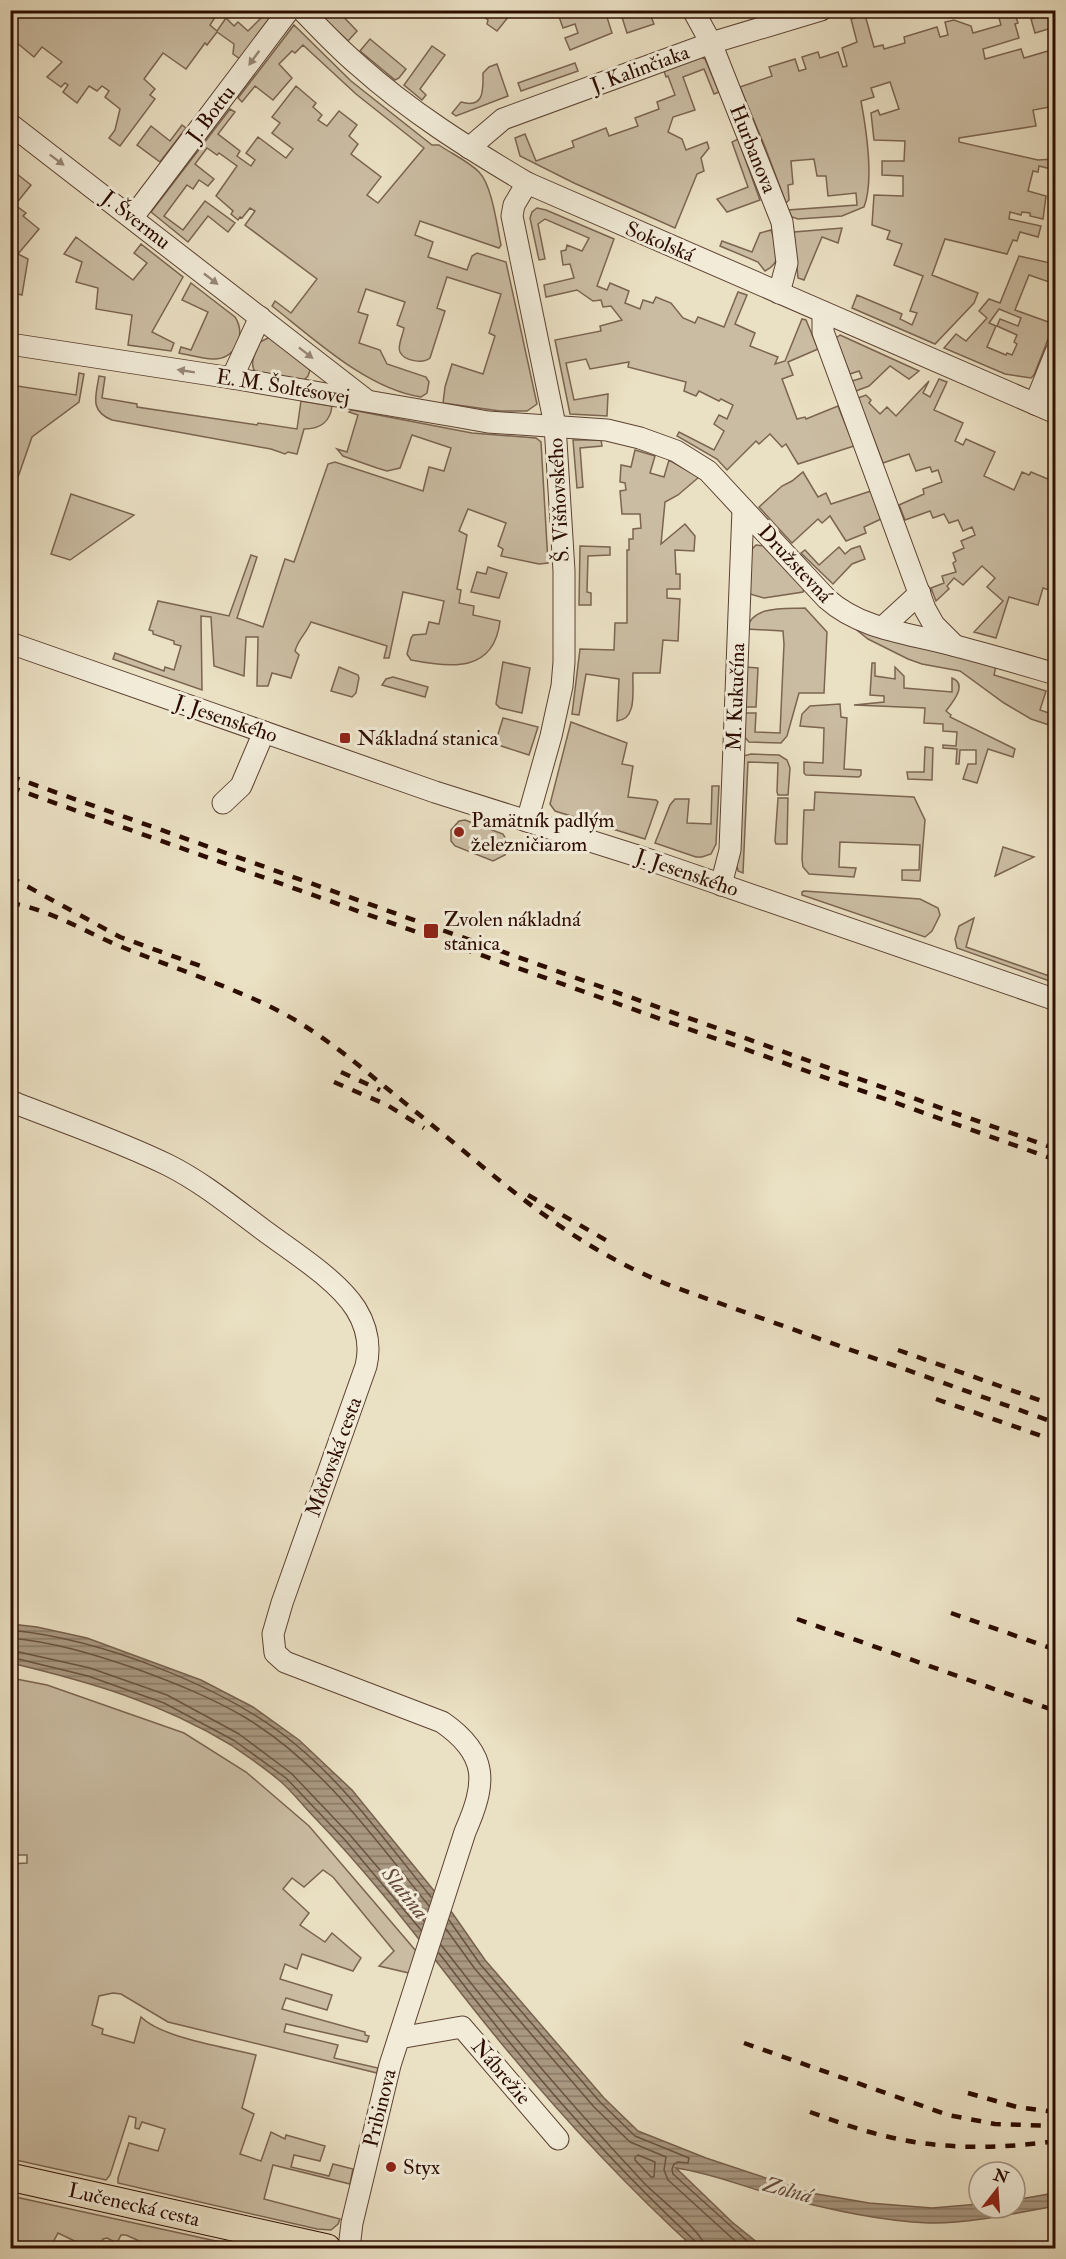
<svg xmlns="http://www.w3.org/2000/svg" width="1066" height="2259" font-family="'IM FELL Double Pica',serif">
	<defs>
		<pattern id="water-rules" width="6" height="5" patternUnits="userSpaceOnUse" patternTransform="scale(1.5)"><rect width="6" height="5" fill="#a99881"/><path d="M0 2.5h6" fill="none" stroke="#8a7a67"/></pattern>
	</defs>
	<rect width="100%" height="100%" fill="#eae0c3"/>
	<filter id="stains"><feTurbulence type="fractalNoise" baseFrequency=".00333" numOctaves="4"/><feColorMatrix values="0 0 0 0 .2 0 0 0 0 .09 0 0 0 0 .02 0 0 0 .5 -.17"/></filter>
	<radialGradient id="worn" r=".72"><stop offset=".6" stop-color="#630" stop-opacity="0"/><stop offset="1" stop-color="#630" stop-opacity=".3"/></radialGradient>
	<g fill="#cabca2" stroke="#7b6451" stroke-width="1.5" fill-rule="evenodd">
		<polygon points="10,11 219,11 210,25 217,31 226,18 234,26 238,22 248,31 268,11 277,11 240,59 233,54 234,44 217,32 207,45 205,43 186,69 163,53 144,79 155,89 150,95 155,99 120,146 109,138 115,130 120,109 105,97 109,91 102,86 97,91 89,86 77,103 63,92 68,85 65,83 61,87 47,77 62,62 42,47 34,57 11,38"/>
		<polygon points="316,11 338,11 357,31 348,41"/>
		<polygon points="476,11 513,11 497,31 487,24 488,20"/>
		<polygon points="557,11 614,11 606,14 612,33 570,50 565,38 578,33 575,24 563,28"/>
		<polygon points="620,11 649,11 654,24 627,33"/>
		<path d="M997 11H1014L1018 23 1015 24 1019 38 983 49 985 59 1021 49 1024 58 1048 51 1053 67H1055V106L1033 110 1036 126 959 138V142L1038 160 1055 159V170L1039 166 1038 172 1033 171 1028 191 1046 196 1043 219 1030 216V213L1022 212 1021 215 1010 212 1009 219 1041 226 1038 237 1020 232 1017 241 1013 240 1007 254 945 239 932 275 978 293 974 303 935 344 852 308 857 295 902 314 900 319 912 325 917 313 910 311 923 276 894 265 902 244 887 239 890 231 872 225 874 195 903 196V176L882 175V161H904L905 141 874 140 871 113 878 110 880 115 899 109 890 82 871 88 874 97 861 101C866 128 874 181 864 207L842 216 798 219 792 217 788 210 857 205 856 193 828 196 826 176H817L814 159 791 161 793 184 788 185 789 200 786 203 765 147 740 87 772 76 769 67 795 59 799 71 806 69 802 57 818 52 820 58 838 52 843 67 847 66 842 48 857 42 851 19 865 15 874 47 883 45 884 49 905 43 904 37 937 27 940 37 948 35 945 22 954 20 971 26 973 33 1001 25Z"/>
		<polygon points="1044,11 1055,11 1055,27 1035,33 1031,19 1045,15"/>
		<path d="M294 25 351 81 432 145H439C452 154 468 161 479 172 492 185 497 226 501 245L499 248 420 221 415 235 433 242 428 257 467 270 472 256 477 253 506 262 537 404 527 411H500L443 403 445 387 452 364 483 374 495 336 489 333 501 294 447 277 437 308 445 311 430 358C423 364 404 361 400 352 397 346 403 335 404 328L397 325 405 302 366 289 358 312 368 315 359 343 380 350 387 364 426 377 429 382 427 393 421 397C367 389 314 339 272 306L275 301 291 313 317 279 245 225 255 211 250 208 242 218 240 217 238 220 231 214 233 211 216 196 237 166 219 153 217 155 207 148 195 164 214 179 208 186 199 180 193 189 187 185 164 216 183 230 205 201 235 223 228 232 208 216 188 242 151 212 230 109 235 112 218 134 240 151 237 156 251 166 255 160 246 153 258 137 286 158 293 149 272 133 280 123 272 117 296 86 316 103 313 107 322 115 318 120 327 126 339 111 357 125 349 136 358 144 351 154 381 177 367 195 378 203 424 148 356 94 303 45 295 53 292 51 279 64 292 78 273 100 255 86 242 102 238 98Z"/>
		<polygon points="370,39 406,69 399,78 395,80 360,51"/>
		<polygon points="432,46 445,55 420,89 426,95 422,100 404,85"/>
		<polygon points="701,57 705,59 719,92 714,94 704,69 683,77 695,110 673,117 668,132 682,139 686,150 707,142 709,148 701,158 704,171 697,174 675,228 574,183 520,156 515,138 525,134 536,161 574,147 572,141 606,128 609,136 638,126 635,118 659,109 657,102 675,95 668,76 666,77 664,71"/>
		<polygon points="575,63 578,71 521,91 518,83"/>
		<path d="M497 64 508 96 456 116 452 113 461 102C485 109 483 89 483 73L489 67Z"/>
		<polygon points="182,125 186,128 160,162 137,145 151,126 170,141"/>
		<polygon points="738,139 760,200 727,212 717,199 748,187 732,142"/>
		<polygon points="17,174 31,185 15,205 26,213 23,216 39,229 18,254 28,259 22,295 10,292 11,183"/>
		<polygon points="537,208 546,210 614,239 597,286 607,290 610,283 629,291 625,303 640,309 643,300 653,303 656,297 671,303 683,318 695,323 698,317 724,327 738,292 747,295 735,324 755,333 750,346 778,357 775,364 785,361 802,319 806,320 818,349 788,362 793,375 782,379 797,419 805,417 806,419 838,406 854,446 798,464 786,444 782,447 770,434 759,444 756,441 727,470 717,459 677,436 679,432 714,450 724,431 714,424 719,415 727,419 733,405 721,399 719,401 699,391 696,396 684,391 686,382 628,367 629,362 590,369 586,359 566,363 574,400 608,394 607,416 570,414 555,340 601,331 600,326 622,320 611,306 603,307 601,300 593,301 577,290 546,297 544,285 574,278 570,264 563,265 561,251 566,250 567,245 582,251 589,238 545,219 538,224 545,259 539,260 530,218 532,212"/>
		<polygon points="842,228 838,243 822,237 804,280 798,278 794,232"/>
		<path d="M771 230C777 246 784 262 765 271L758 262 720 246 722 241 752 252 760 233Z"/>
		<polygon points="76,237 133,280 147,263 134,253 141,244 183,277 152,332 174,343 171,351 128,345 132,315 96,309 98,288 76,282 82,262 64,254"/>
		<path d="M1019 256 1055 264V284L1029 275 1015 310 1054 324 1034 375 1031 378 1005 374 944 348 956 334 966 341 987 318 979 311 989 299 1000 303ZM999 309 1021 318 1018 326 1000 319 997 326 1017 335 1014 342 1017 344 1012 355 1007 353 1006 355 987 347 996 326 989 323Z"/>
		<path d="M191 283 235 317C247 335 235 360 213 359 202 359 190 355 179 353L181 347 191 350 208 312 182 300Z"/>
		<polygon points="840,335 919,371 909,379 890,366 869,386 856,391 852,381 862,378 859,371 850,374 836,338"/>
		<path d="M270 337 310 370 308 376 303 381 256 373C248 364 256 352 260 342Z"/>
		<polygon points="79,373 84,374 79,402 32,437 18,477 11,474 13,433 11,432 11,385 76,395"/>
		<path d="M99 376 105 377 102 398 137 404V407L257 425 258 423 297 429 301 401 332 406C330 423 320 429 304 429L297 454 288 452 285 454 271 449 112 420C89 411 96 396 99 376Z"/>
		<polygon points="939,379 947,382 934,410 963,423 955,441 963,445 966,439 995,452 984,476 1014,490 1022,472 1029,475 1031,472 1055,482 1055,592 1043,588 1038,605 1009,597 996,638 974,632 1003,601 987,587 995,578 982,566 963,585 954,578 947,586 949,589 936,601 931,588 944,583 942,576 956,572 953,563 956,561 953,553 964,548 961,541 975,535 972,527 963,531 958,520 949,523 944,514 933,518 930,511 905,520 899,505 924,494 923,489 942,482 938,470 932,472 930,467 916,471 909,454 883,463 858,398 866,395 871,400 869,403 880,414 887,407 896,416 929,381 923,393 930,397"/>
		<path d="M352 410 472 433 536 438 541 442 548 563 539 564 501 556 503 549 498 546 506 523 468 509 459 531 467 535 457 589 461 590 459 603 474 606 473 615 500 621C494 673 451 668 411 660L407 654 411 638 413 635 426 634 429 622 439 624 444 601 403 592 389 658H384L387 646 311 622C306 634 298 639 295 651L299 655 291 678 272 673 268 686H257L258 637H246L244 676 214 666 211 617 201 616 202 690 113 659 115 653 164 671 165 667 174 670 181 646 174 644V641L153 634V631L149 630 158 601 229 616 251 555 257 557 237 618 263 627 285 559 294 562 328 464 335 462 423 491 429 467 444 471 451 448 412 435 400 468 387 471 377 468 343 456 337 449 347 452 358 415 349 412Z"/>
		<polygon points="573,440 601,440 602,446 580,448 583,487 577,488"/>
		<path d="M635 450 655 456 650 473 664 477 669 460 699 477 678 495 665 502 661 544 685 524 695 536 694 551 675 550 676 574H680V589H667V598L680 599 678 641 663 640 660 673H633C632 689 638 719 617 721L619 679 586 674 579 715 572 714 580 649 614 650 615 623H627V550H629V539H633V529L641 528 640 514H622L620 491 626 490 625 483 620 482 621 465 631 467Z"/>
		<polygon points="803,472 818,497 826,493 831,504 871,491 881,519 864,527 866,533 846,541 830,516 822,523 818,519 792,543 759,507 782,486 792,481"/>
		<polygon points="71,494 134,515 70,560 51,554"/>
		<polygon points="756,545 764,546 804,588 803,592 764,598 750,594 751,550"/>
		<polygon points="580,546 610,547 610,555 588,556 587,592 591,593 591,605 579,605"/>
		<polygon points="860,546 865,559 852,564 833,584 801,553 805,550 819,565 839,547 845,554 851,549"/>
		<polygon points="488,567 507,573 499,598 471,592 477,572 486,574"/>
		<path d="M805 608 827 632 824 693H799L787 736 781 743 749 742 742 734 743 713H756L755 732 780 733 784 644 783 631 747 629C752 605 785 609 805 608Z"/>
		<polygon points="853,627 996,666 994,675 1046,691 1040,710 1055,715 1055,727 1031,719 1004,703 960,671 922,664 908,659 868,639"/>
		<polygon points="503,662 530,668 522,713 500,708 496,704"/>
		<path d="M872 663H875V676L895 679V667L904 676V688L952 692V678C968 684 953 702 946 711L951 715 950 717 1015 749 1013 757 988 749 977 783 963 779 968 764H976V750H960L959 764H956L957 749 943 748V745L956 746 957 732 943 731V724L924 723 925 708 854 705 884 702V696L870 695Z"/>
		<polygon points="339,667 358,675 359,678 356,693 352,697 331,691"/>
		<polygon points="745,667 758,668 756,707 743,707"/>
		<polygon points="393,677 428,687 425,697 382,685 386,679"/>
		<polygon points="840,704 841,717 847,718 844,769 861,770 861,775 859,777 806,775 804,773 804,762 823,763 824,728 800,726 802,714 810,706"/>
		<polygon points="503,718 538,727 529,755 495,744"/>
		<polygon points="571,722 627,743 622,764 633,766 628,797 656,800 658,802 645,839 555,811 550,804"/>
		<polygon points="925,747 933,748 932,780 908,779 907,772 924,772"/>
		<polygon points="751,754 779,755 787,760 790,768 788,795 778,795 777,792 778,763 748,762 743,873 738,871 736,862 743,756"/>
		<polygon points="712,786 719,786 716,844 711,854 702,857 696,857 655,843 670,805 675,799 689,799 687,823 711,824"/>
		<polygon points="815,792 914,797 925,820 920,881 902,880 902,870 919,870 920,845 840,842 839,867 856,868 854,877 809,874 803,867 802,859 804,810 814,810"/>
		<polygon points="778,798 788,798 787,844 776,844 775,841"/>
		<polygon points="465,820 503,834 509,844 505,855 493,861 455,846 451,841 451,830 459,821"/>
		<polygon points="1003,847 1034,857 995,876"/>
		<polygon points="804,891 920,899 938,908 940,915 932,931 925,937 802,895 802,892"/>
		<polygon points="974,918 966,947 1055,978 1055,983 957,948 955,939 959,926"/>
		<path d="M11 1678 47 1685 184 1733 246 1772 309 1826 416 1951 409 1973 379 1966 394 1951 333 1877 323 1870 304 1887 292 1878 283 1889 309 1913 300 1925 325 1942 332 1933 361 1958 353 1971 302 1954 297 1969 285 1964 280 1979 332 1995 327 2010 286 1998 282 2009 365 2032V2035L369 2036 367 2042 286 2024 284 2032 338 2045 334 2058 378 2068 377 2073 168 2022 121 1994 113 1993 99 1996 98 2000 92 2025 103 2029 102 2034 134 2043 141 2017C162 2038 225 2047 256 2055L242 2108 254 2114 240 2154 261 2161 271 2132 285 2139 286 2135 325 2146 320 2161 294 2155 291 2167 329 2176 333 2164 353 2169 350 2184 273 2165 264 2199 340 2219 338 2224 331 2230 317 2229 118 2183V2178L129 2143 158 2151 165 2129 142 2122 139 2129 135 2128 136 2118 129 2116 110 2175 106 2180 11 2159 10 1864 27 1863V1855H11Z"/>
		<polygon points="11,2196 248,2248 155,2248 126,2235 121,2235 117,2243 107,2238 103,2239 98,2248 89,2248 58,2233 50,2248 11,2248"/>
	</g>
	<path fill="url(#water-rules)" stroke="#77604d" stroke-width="1.5" d="M11 1624 37 1627 87 1638 201 1680 253 1707 299 1740 352 1790 453 1914 485 1960 604 2098 638 2131 706 2158 811 2193 869 2203 932 2208 979 2204V2208H1015V2200L1055 2193V2206C1017 2213 968 2224 929 2223 881 2221 832 2210 785 2198 749 2189 713 2173 676 2168L732 2222 764 2248H694C613 2174 540 2093 472 2007 421 1942 372 1877 315 1818 303 1806 292 1791 280 1781 265 1768 247 1756 231 1745 160 1702 90 1682 11 1663Z"/>
	<g fill="none" stroke-linecap="round" stroke-linejoin="round">
		<g stroke="#6a5240" stroke-width="1.5">
			<path d="M10 1630C101 1639 225 1686 295 1744 348 1788 388 1844 431 1897"/>
			<path d="M10 1638C54 1642 93 1654 134 1668 172 1682 211 1697 246 1718 322 1764 374 1838 429 1906"/>
			<polyline points="10,1650 90,1668 167,1695 239,1734 291,1773 350,1835 424,1921"/>
			<polyline points="10,1657 88,1676 164,1703 235,1741 286,1778 345,1840 421,1930"/>
			<polyline points="449,1920 480,1964 600,2102 635,2136 689,2158 688,2163 678,2162 674,2164 672,2169 673,2174 755,2248"/>
			<polyline points="446,1929 475,1969 594,2107 630,2142 666,2157 664,2170 668,2180 743,2248"/>
			<path d="M441 1945C505 2028 572 2106 644 2183 657 2197 705 2233 705 2248"/>
			<path d="M439 1953C517 2056 601 2154 696 2242L698 2248"/>
			<polygon points="638,2155 655,2162 654,2177 651,2177 635,2160 635,2157"/>
		</g>
		<g stroke="#5c4131" stroke-width="23">
			<g id="minor">
				<path d="M302 10C320 29 338 48 358 65 409 111 468 148 527 183L1056 413"/>
				<polyline points="693,10 711,43 782,222 787,263 779,293"/>
				<polyline points="10,124 365,399"/>
				<polyline points="469,148 503,119 711,43 821,10"/>
				<polyline points="527,183 514,205 512,216 555,425 564,571 564,662 562,686 551,736 527,821"/>
				<polyline points="133,217 289,10"/>
				<polyline points="823,312 823,332 925,609 934,625 954,645"/>
				<path d="M10 344 232 378 460 417 488 422 607 430 640 438 676 451 708 471 827 599C862 630 909 633 952 645 987 654 1021 664 1056 674"/>
				<polyline points="232,378 260,317"/>
				<polyline points="1035,404 1056,352"/>
				<polyline points="883,627 920,593"/>
				<polyline points="10,643 435,792 644,858 1056,1000"/>
				<polyline points="223,803 241,786 264,732"/>
				<polyline points="721,885 730,850 743,509"/>
				<path d="M10 1101C63 1122 117 1140 168 1165 202 1182 231 1206 262 1229 290 1250 337 1279 356 1309 367 1327 371 1345 366 1366L282 1603 273 1634 275 1653 285 1662 442 1722C490 1755 486 1784 465 1832L390 2065 352 2223 349 2248"/>
				<polyline points="399,2038 462,2027 558,2139"/>
			</g>
		</g>
		<g stroke="#2c0c00" stroke-width="29">
			<polyline id="major" points="10,2177 327,2248"/>
		</g>
		<use href="#minor" stroke="#f1ebd8" stroke-width="21"/>
		<use href="#major" stroke="#eae0c3" stroke-width="27"/>
		<g stroke="#2c0c00" stroke-width="4.5" stroke-dasharray="10 10" stroke-linecap="butt">
			<polyline points="10,776 1056,1149"/>
			<polyline points="10,787 1056,1160"/>
			<polyline points="10,877 120,937 206,968"/>
			<path d="M10 903C48 909 82 930 117 945 168 966 221 983 271 1007 300 1021 326 1040 351 1059 385 1087 420 1115 454 1143 526 1203 585 1252 674 1287L1056 1423"/>
			<polyline points="10,933 16,936"/>
			<polyline points="341,1072 380,1090"/>
			<polyline points="334,1082 387,1105 424,1128"/>
			<polyline points="528,1195 609,1242"/>
			<polyline points="898,1350 1056,1406"/>
			<polyline points="936,1399 1056,1441"/>
			<polyline points="951,1613 1056,1650"/>
			<polyline points="797,1619 1056,1711"/>
			<polyline points="1054,1851 1056,1852"/>
			<polyline points="744,2043 948,2115 995,2124 1056,2126"/>
			<polyline points="968,2093 1017,2107 1056,2112"/>
			<path d="M810 2112C835 2121 859 2130 885 2136 941 2150 999 2149 1056 2141"/>
		</g>
	</g>
	<defs><path id="oneway-solid" d="M-6-.8H1V-3.2L6.5 0L1 3.2V.8H-6Z" transform="scale(1.5)"/></defs>
	<g fill="#988777">
		<use href="#oneway-solid" transform="translate(254 58) rotate(126)"/>
		<use href="#oneway-solid" transform="translate(57 160) rotate(37)"/>
		<use href="#oneway-solid" transform="translate(211 279) rotate(38)"/>
		<use href="#oneway-solid" transform="translate(306 353) rotate(38)"/>
		<use href="#oneway-solid" transform="translate(186 371) rotate(-171)"/>
	</g>
	<g fill="#8f2418" stroke="#f1ebd8" stroke-width="2">
		<rect x="339" y="732" width="12" height="12" rx="3"/>
		<circle cx="459" cy="832" r="6"/>
		<rect x="423" y="923" width="16" height="16" rx="3"/>
		<circle cx="391" cy="2167" r="6"/>
	</g>
	<g text-anchor="middle" dominant-baseline="central" stroke-width="6" stroke-linejoin="round" paint-order="stroke">
		<g font-size="21" fill="#2c0c00" stroke="#f1ebd8">
			<text transform="translate(640 69) rotate(-20)">J. Kalinčiaka</text>
			<text transform="translate(211 114) rotate(-53)">J. Bottu</text>
			<text transform="translate(753 149) rotate(68)">Hurbanova</text>
			<text transform="translate(136 220) rotate(38)">J. Švermu</text>
			<text transform="translate(660 242) rotate(23)">Sokolská</text>
			<text transform="translate(283 387) rotate(9)">E. M. Šoltésovej</text>
			<text transform="translate(559 500) rotate(-93)">Š. Višňovského</text>
			<text transform="translate(795 564) rotate(47)">Družstevná</text>
			<text transform="translate(736 697) rotate(-88)">M. Kukučína</text>
			<text transform="translate(226 719) rotate(19)">J. Jesenského</text>
			<text transform="translate(687 873) rotate(19)">J. Jesenského</text>
			<text transform="translate(334 1457) rotate(-70)">Môťovská cesta</text>
			<text transform="translate(501 2072) rotate(49)">Nábrežie</text>
			<text transform="translate(380 2108) rotate(-76)">Pribinova</text>
			<text transform="translate(134 2205) rotate(13)">Lučenecká cesta</text>
		</g>
		<g font-size="21" fill="#2c0c00" stroke="#f1ebd8" text-anchor="start">
			<text x="357" y="738">Nákladná stanica</text>
			<text x="471" y="820">Pamätník padlým<tspan x="471" dy="24">železničiarom</tspan></text>
			<text x="444" y="919">Zvolen nákladná<tspan x="444" dy="24">stanica</tspan></text>
			<text x="403" y="2167">Styx</text>
		</g>
		<g font-size="22" font-style="italic" fill="#644b3a" stroke="#f1ebd8">
			<text transform="translate(405 1893) rotate(51)">Slatina</text>
			<text transform="translate(788 2190) rotate(15)">Zolná</text>
		</g>
	</g>
	<rect width="1066" height="2259" fill="none" stroke="#eae0c3" stroke-width="36"/>
	<rect x="12" y="12" width="1042" height="2235" fill="none" stroke="#2c0c00" stroke-width="3"/>
	<rect x="18" y="18" width="1030" height="2223" fill="none" stroke="#2c0c00" stroke-width="1.5"/>
	<g transform="translate(997 2190) rotate(17)"><circle r="28" fill="#f1ebd8" stroke="#a29282" stroke-width="1.5"/>
	<path d="M0-4.5L10 22L0 15L-10 22Z" fill="#8f2418"/>
	<text y="-9" font-size="16" font-weight="bold" text-anchor="middle" fill="#2c0c00">N</text>
	</g>
	<rect width="100%" height="100%" filter="url(#stains)"/>
	<rect width="100%" height="100%" fill="url(#worn)"/>
</svg>
